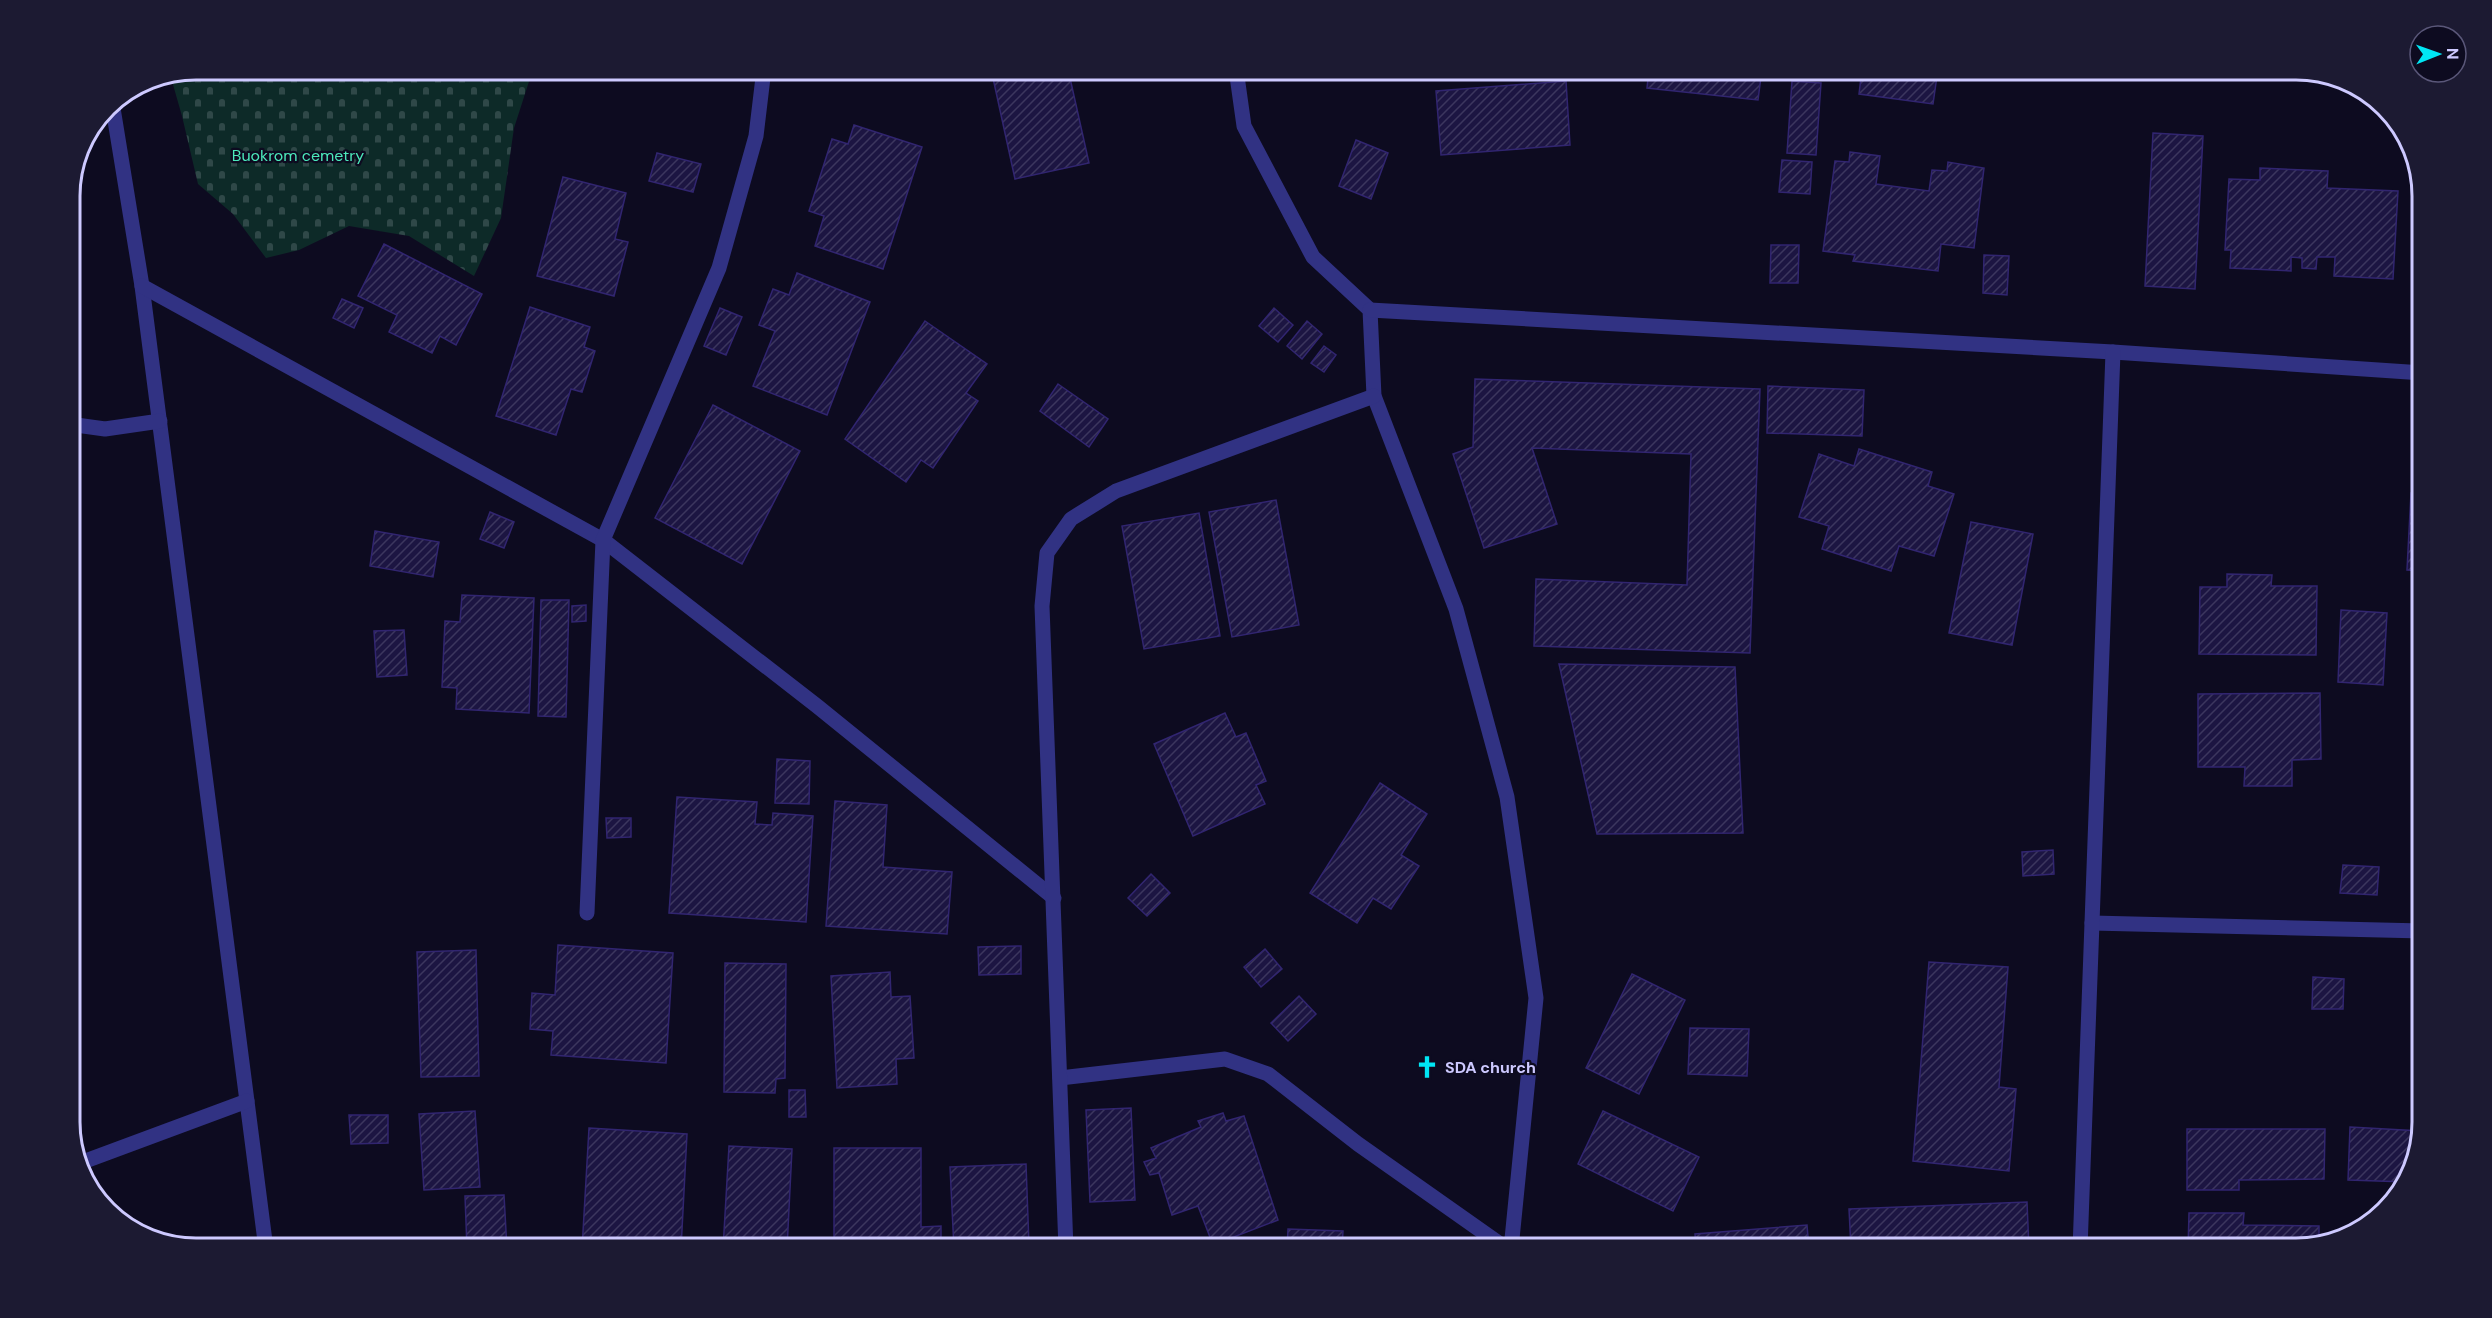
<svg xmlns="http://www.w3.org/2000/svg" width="2492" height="1318" font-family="'DM Sans',sans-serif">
	<defs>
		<pattern id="cemetery-stones" width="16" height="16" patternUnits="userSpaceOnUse" patternTransform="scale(1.5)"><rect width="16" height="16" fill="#0d2a28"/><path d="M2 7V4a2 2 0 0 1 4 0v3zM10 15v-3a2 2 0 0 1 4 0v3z" fill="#2f4848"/></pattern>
		<pattern id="building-hatch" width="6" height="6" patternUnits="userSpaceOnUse" patternTransform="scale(1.5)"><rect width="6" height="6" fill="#1c1542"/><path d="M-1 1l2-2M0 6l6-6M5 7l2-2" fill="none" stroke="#3c365e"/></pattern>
	</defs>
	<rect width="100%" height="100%" fill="#0d0b20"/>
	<polygon fill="url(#cemetery-stones)" points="195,69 533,69 514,128 501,218 474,276 409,236 349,226 299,250 266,258 233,214 198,184 182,116 170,74"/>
	<g fill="url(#building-hatch)" stroke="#312570" stroke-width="1.5">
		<polygon points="859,69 899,69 859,75"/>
		<polygon points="991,69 1068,69 1089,163 1015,179"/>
		<polygon points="1341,69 1402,69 1341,74"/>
		<polygon points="1649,69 1762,69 1758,100 1647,88"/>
		<polygon points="1862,69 1938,69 1933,104 1859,94"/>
		<polygon points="1566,81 1570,145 1441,155 1436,91"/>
		<polygon points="1792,81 1821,83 1816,155 1787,153"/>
		<polygon points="854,125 922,147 883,269 815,246 824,216 809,211 832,139 848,144"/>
		<polygon points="2153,133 2203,136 2195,289 2145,286"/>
		<polygon points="1356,140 1388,153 1371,199 1339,186"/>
		<polygon points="1850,152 1880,156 1876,184 1929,191 1932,170 1947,171 1948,162 1984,168 1974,248 1941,244 1938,271 1853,261 1855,255 1823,251 1835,161 1849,162"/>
		<polygon points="657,153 701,164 693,192 649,181"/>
		<polygon points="1782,160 1812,162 1810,194 1779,192"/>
		<polygon points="2260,168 2328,171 2327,188 2398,191 2393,279 2334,276 2335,257 2317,257 2316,269 2302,268 2302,258 2291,257 2291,271 2230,268 2231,250 2225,250 2229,179 2260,180"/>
		<polygon points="563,177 626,193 615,239 628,242 614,296 537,276"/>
		<polygon points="384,244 482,294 456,345 440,336 432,353 389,332 397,315 358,296"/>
		<polygon points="1771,245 1799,245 1798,283 1770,283"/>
		<polygon points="1984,255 2009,256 2007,295 1983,293"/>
		<polygon points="797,273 870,302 827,415 753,386 775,331 759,325 773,289 789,295"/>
		<polygon points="342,299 363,308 354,328 333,318"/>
		<polygon points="530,307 590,327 584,347 595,351 582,392 571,389 556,435 496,416"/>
		<polygon points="720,308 742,317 726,355 704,346"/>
		<polygon points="1274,308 1293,325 1278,342 1259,326"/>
		<polygon points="925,321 987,364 966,393 978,401 933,468 921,460 906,482 845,439"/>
		<polygon points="1307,321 1322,334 1302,359 1287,346"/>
		<polygon points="1324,346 1336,355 1324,372 1311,363"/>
		<polygon points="1475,379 1760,389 1750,653 1534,646 1536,579 1687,585 1691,454 1532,448 1557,524 1484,548 1453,454 1473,447"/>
		<polygon points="1058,384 1108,419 1089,447 1040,411"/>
		<polygon points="1768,386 1864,390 1862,436 1767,433"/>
		<polygon points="713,405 800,451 742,564 655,518"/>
		<polygon points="1859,449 1932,472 1928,486 1954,494 1934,556 1899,546 1891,571 1822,549 1829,526 1799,517 1819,454 1854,466"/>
		<polygon points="2411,493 2423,494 2423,571 2407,570"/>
		<polygon points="1276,500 1299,625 1232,637 1209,512"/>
		<polygon points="490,512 514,522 504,548 480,539"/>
		<polygon points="1199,513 1220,636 1144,649 1122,526"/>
		<polygon points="1971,522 2033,534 2012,645 1949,633"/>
		<polygon points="375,531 439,542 433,577 370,566"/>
		<polygon points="2227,574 2272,575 2271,586 2317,586 2316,655 2199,654 2200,587 2227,587"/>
		<polygon points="462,595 534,598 529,713 456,709 457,688 442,687 445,621 460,622"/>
		<polygon points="541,600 569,600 566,717 538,716"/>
		<polygon points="586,605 586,621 572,622 572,606"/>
		<polygon points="2341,610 2387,613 2383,685 2338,682"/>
		<polygon points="404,630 407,675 377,677 374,631"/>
		<polygon points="1559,664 1735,667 1743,833 1597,834"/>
		<polygon points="2320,693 2321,759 2292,760 2292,786 2244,786 2245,767 2198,767 2198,694"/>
		<polygon points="1225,713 1236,737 1246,733 1266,781 1256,785 1265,804 1193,836 1154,744"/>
		<polygon points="777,759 810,761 809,804 775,803"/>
		<polygon points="1380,783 1427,814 1401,855 1419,866 1391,909 1373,898 1357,923 1310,893"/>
		<polygon points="677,797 757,802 755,824 772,825 773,813 813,816 806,922 669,913"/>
		<polygon points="835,801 887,805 883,867 952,872 947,934 826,926"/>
		<polygon points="606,818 631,818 631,837 607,838"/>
		<polygon points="2053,850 2054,874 2023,876 2022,852"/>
		<polygon points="2343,865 2379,867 2377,895 2340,893"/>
		<polygon points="1151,874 1170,893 1147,916 1128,898"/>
		<polygon points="558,945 673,953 666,1063 551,1055 553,1031 530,1029 532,993 555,995"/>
		<polygon points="1021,946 1021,974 979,975 978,947"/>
		<polygon points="1265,949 1282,969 1261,987 1244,967"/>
		<polygon points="476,950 479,1076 421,1077 417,952"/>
		<polygon points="1929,962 2008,967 1999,1087 2016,1089 2009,1171 1913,1161"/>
		<polygon points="725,963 786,964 785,1078 776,1079 775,1093 724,1092"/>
		<polygon points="890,972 891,997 910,996 914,1058 896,1059 897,1084 837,1088 831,976"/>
		<polygon points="1632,974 1685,1000 1639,1094 1586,1068"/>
		<polygon points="2313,977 2344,979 2343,1009 2312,1009"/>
		<polygon points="1299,996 1316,1014 1288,1041 1271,1023"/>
		<polygon points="1690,1028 1749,1029 1747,1076 1688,1074"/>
		<polygon points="789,1090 805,1090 806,1117 789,1117"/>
		<polygon points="1131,1108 1135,1200 1090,1202 1086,1110"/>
		<polygon points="475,1111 480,1187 424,1190 419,1114"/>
		<polygon points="1603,1111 1699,1157 1673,1211 1578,1164"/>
		<polygon points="1223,1113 1226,1121 1244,1116 1278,1220 1213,1245 1198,1206 1172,1215 1159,1173 1150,1175 1144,1162 1156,1158 1151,1148 1201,1127 1198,1121"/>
		<polygon points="349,1115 388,1115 388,1143 351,1144"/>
		<polygon points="2350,1127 2421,1131 2410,1179 2407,1182 2348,1180"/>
		<polygon points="589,1128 687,1134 681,1249 582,1249"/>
		<polygon points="2187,1129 2325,1129 2324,1179 2239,1180 2239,1190 2187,1190"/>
		<polygon points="729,1146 792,1149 787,1249 723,1249"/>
		<polygon points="834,1148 921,1148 921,1227 941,1226 941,1249 834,1249"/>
		<polygon points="1026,1164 1029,1245 1006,1246 1006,1249 954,1249 950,1167"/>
		<polygon points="504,1195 507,1249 467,1249 465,1196"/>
		<polygon points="2027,1202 2029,1249 1851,1249 1849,1209"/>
		<polygon points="2189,1213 2244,1213 2243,1225 2319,1226 2319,1242 2297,1249 2188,1249"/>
		<polygon points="1807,1225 1809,1249 1696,1249 1695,1234"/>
		<polygon points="1288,1229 1343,1231 1342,1249 1287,1249"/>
	</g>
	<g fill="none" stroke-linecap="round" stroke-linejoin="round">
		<g stroke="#313283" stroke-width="15">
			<polyline points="1236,69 1244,126 1313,257 1370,310 1374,396 1456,609 1507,797 1536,998 1511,1249"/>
			<polyline points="112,102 142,286 266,1249"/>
			<polyline points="142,286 603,540 817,706 1054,898"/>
			<polyline points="1370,310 2113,352 2423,373"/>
			<polyline points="69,424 105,429 160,421"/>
			<polyline points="587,913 603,540 719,268 756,136 764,69"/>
			<polyline points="2092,923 2423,931"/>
			<polyline points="1060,1078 1225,1059 1268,1074 1358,1144 1507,1249"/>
			<polyline points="80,1163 247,1101"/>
			<polyline points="1066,1249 1042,606 1047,553 1071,519 1116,491 1374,396"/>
			<polyline points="2080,1249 2113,352"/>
		</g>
	</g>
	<defs>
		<g id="church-bare" transform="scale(1.8)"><path d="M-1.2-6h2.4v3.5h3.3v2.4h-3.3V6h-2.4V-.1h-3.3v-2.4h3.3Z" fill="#00e6f4" stroke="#0d0b20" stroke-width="2.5" paint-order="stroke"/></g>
	</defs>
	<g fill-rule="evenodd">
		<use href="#church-bare" x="1427" y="1067"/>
	</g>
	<g text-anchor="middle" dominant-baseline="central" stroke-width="4.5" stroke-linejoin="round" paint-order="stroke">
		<g font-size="16" fill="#4ce9bb" stroke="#0d0b20">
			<text x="298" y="155">Buokrom cemetry</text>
		</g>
		<g font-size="16" font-weight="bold" fill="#cdc9ff" stroke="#0d0b20" text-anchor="start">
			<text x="1445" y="1067">SDA church</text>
		</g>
	</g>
	<path d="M0 0H2492V1318H0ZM196 80H2296A116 116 0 0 1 2412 196V1122A116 116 0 0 1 2296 1238H196A116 116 0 0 1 80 1122V196A116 116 0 0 1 196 80Z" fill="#1c1a32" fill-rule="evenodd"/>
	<path fill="none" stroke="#cdc9ff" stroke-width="3" d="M196 80H2296A116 116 0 0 1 2412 196V1122A116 116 0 0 1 2296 1238H196A116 116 0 0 1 80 1122V196A116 116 0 0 1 196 80Z"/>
	<g transform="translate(2438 54) rotate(89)"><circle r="28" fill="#0d0b20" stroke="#5a5779" stroke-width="1.5"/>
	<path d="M0-4.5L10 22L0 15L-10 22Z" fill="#00e6f4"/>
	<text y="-9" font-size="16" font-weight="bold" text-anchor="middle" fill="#cdc9ff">N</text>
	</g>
</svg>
